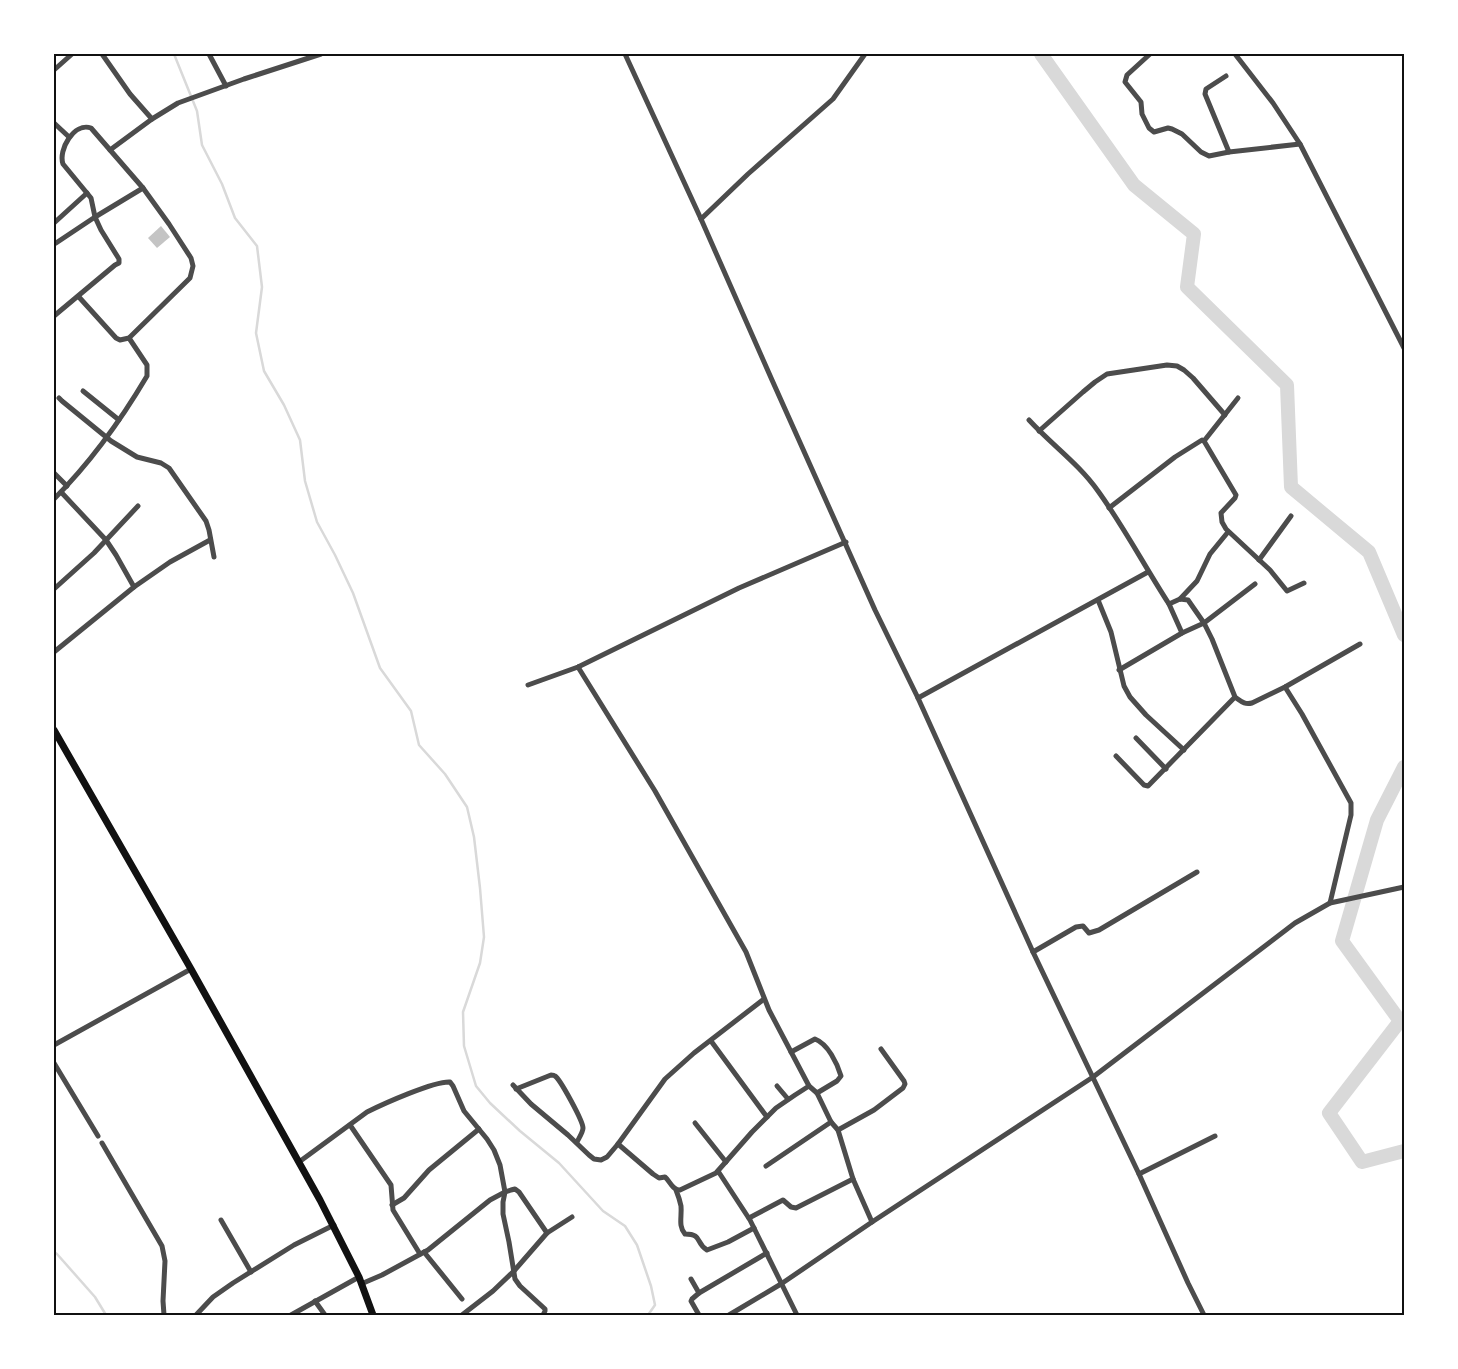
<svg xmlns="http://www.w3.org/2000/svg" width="1458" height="1369" font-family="'Source Sans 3',sans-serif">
	<rect width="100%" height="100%" fill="#fff"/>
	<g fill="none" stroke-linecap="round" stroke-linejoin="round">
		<g stroke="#d9d9d9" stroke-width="2.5">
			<polyline points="174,54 197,111 202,145 222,184 235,218 257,246 262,287 256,333 264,371 284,405 300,440 305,481 317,522 335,555 353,593 380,668 411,711 419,745 445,774 467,807 474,837 480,888 484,937 480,963 463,1012 464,1046 476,1086 490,1103 520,1131 559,1163 603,1211 625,1226 637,1245 651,1286 655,1305 648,1315"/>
			<polyline points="54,1252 57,1254 95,1297 106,1315"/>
		</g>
		<g stroke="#d9d9d9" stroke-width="14">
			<polyline points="1041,54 1134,185 1194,234 1187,287 1287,385 1291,487 1369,552 1404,635"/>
			<polyline points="1404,767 1377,820 1342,941 1400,1021 1329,1113 1362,1162 1404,1151"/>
		</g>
	</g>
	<polygon fill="#c4c4c4" points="161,226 170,237 157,248 148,238"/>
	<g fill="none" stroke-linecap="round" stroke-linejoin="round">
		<g stroke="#4c4c4c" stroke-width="5">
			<polyline points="102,54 130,94 152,119"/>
			<polyline points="209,54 226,86"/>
			<polyline points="625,54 701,219 772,380 875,610 918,698 1033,952 1139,1174 1188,1283 1204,1315"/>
			<polyline points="1150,54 1127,75 1125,82 1141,102 1142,114 1149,128 1154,132 1168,128 1172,129 1182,134 1201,152 1209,156 1229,152 1300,144"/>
			<polyline points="1235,54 1273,103 1300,144 1404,348"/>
			<polyline points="54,70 72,54"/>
			<polyline points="1226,76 1206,89 1205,94 1229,152"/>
			<polyline points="54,123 69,137"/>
			<polyline points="110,150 152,119 178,103 244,79 321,54"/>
			<polyline points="701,219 748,174 833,99 865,54"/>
			<polyline points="54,223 87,193"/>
			<polyline points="56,243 95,217 143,188"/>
			<path d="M54 316 115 265 119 263V259L101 230 95 217 91 198 63 164C58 150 74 122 91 128L143 188 169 224 191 258 193 266 190 278 129 338 120 340 116 338 78 296"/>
			<polyline points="83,391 119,420"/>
			<polyline points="59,398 62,401 111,441 137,457 161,463 169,468 206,521 209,530 214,557"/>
			<path d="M1029 420C1052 445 1079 464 1098 491 1124 527 1145 567 1169 604L1180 599 1188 600 1204 623 1182 633 1119 670"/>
			<polyline points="1039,431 1083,392 1095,382 1107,374 1167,365 1177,366 1184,370 1193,378 1225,415"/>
			<polyline points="1204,441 1238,398"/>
			<polyline points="54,473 67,486"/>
			<path d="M54 499C91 462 121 420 147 376V365L129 338"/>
			<polyline points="1109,508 1175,457 1202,440 1204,441 1236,495 1235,498 1221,513 1222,522 1226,529 1270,570 1287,591 1304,583"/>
			<polyline points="1259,560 1291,516"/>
			<path d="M1255 584 1204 623 1212 639 1235 697C1241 701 1244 705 1252 703L1285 687 1360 644"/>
			<polyline points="134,587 170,562 210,540"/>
			<polyline points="54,589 94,553 138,506"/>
			<polyline points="1180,599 1197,581 1210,554 1228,532"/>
			<polyline points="1098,600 1111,632 1124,686 1130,697 1146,715 1184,750"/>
			<polyline points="1169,604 1182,633"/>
			<polyline points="54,652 134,587 116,555 106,540 61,492"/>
			<polyline points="578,667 655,791 746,952 769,1010 809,1086 817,1093 831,1122 838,1130 853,1179 872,1222"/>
			<polyline points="528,685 578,667 739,588 846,542"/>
			<polyline points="1285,687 1302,714 1351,803 1351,815 1330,903"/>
			<polyline points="918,698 1148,572"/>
			<polyline points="1136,738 1166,769"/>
			<polyline points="1116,756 1144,785 1148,786 1235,697"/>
			<polyline points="1033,952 1076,927 1083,926 1089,933 1099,930 1197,872"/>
			<polyline points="711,1041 767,1117"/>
			<polyline points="54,1045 191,969"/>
			<path d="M791 1052 815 1039C828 1044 837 1063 841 1076L837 1081 817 1093"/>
			<polyline points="54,1063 98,1136"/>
			<polyline points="513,1085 531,1104 568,1135 589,1155 594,1159 601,1160 607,1157 618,1144 665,1079 694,1053 764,999"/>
			<polyline points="777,1086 788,1099"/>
			<path d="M516 1089 551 1075C552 1075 554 1075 555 1076 560 1079 583 1121 583 1128 583 1132 579 1138 577 1142"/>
			<polyline points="695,1123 726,1162"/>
			<polyline points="350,1125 391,1185 393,1210 420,1254"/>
			<polyline points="838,1130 874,1110 903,1088 905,1084 904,1081 881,1049"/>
			<polyline points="102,1143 162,1246 165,1261 163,1301 164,1315"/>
			<path d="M618 1144 653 1174 659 1178 665 1177C670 1181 672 1190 680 1190L716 1173 752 1132 776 1108 795 1095 809 1086"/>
			<path d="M299 1162 367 1112C383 1104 434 1081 450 1082L453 1086 464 1111 487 1139 494 1150 500 1165 505 1192 503 1202V1214L509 1242 515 1279 520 1286 545 1309V1311L543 1315"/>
			<polyline points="766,1166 831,1122"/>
			<polyline points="718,1171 750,1220 797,1315"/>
			<polyline points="1139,1174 1215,1136"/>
			<path d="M676 1190C678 1195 680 1201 681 1206 682 1217 678 1226 685 1234 703 1234 695 1243 707 1250L728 1242 754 1228"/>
			<polyline points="392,1205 404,1198 429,1170 479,1129"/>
			<polyline points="749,1218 783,1200 791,1207 796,1208 853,1179"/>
			<polyline points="221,1220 251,1272"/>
			<polyline points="424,1252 462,1299"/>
			<polyline points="691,1279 699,1293 767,1253"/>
			<polyline points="361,1284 382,1275 428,1250 490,1200 505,1192 511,1190 515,1189 519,1192 547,1233"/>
			<polyline points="699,1293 692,1299 691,1301 699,1315"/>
			<polyline points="315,1301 325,1315"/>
			<polyline points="196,1315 213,1297 233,1283 294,1245 334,1225"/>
			<polyline points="291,1315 359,1277"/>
			<polyline points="462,1315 493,1291 514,1271 547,1233 572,1217"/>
			<polyline points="729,1315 781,1284 872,1222 1093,1077 1295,923 1330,903 1404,887"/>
		</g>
		<polyline stroke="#111" stroke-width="7" points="54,730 191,969 320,1200 359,1277 373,1315"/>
	</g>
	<rect width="1458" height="1369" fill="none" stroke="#ffffff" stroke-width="110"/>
	<rect x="55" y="55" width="1348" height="1259" fill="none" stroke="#111" stroke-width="2"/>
</svg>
